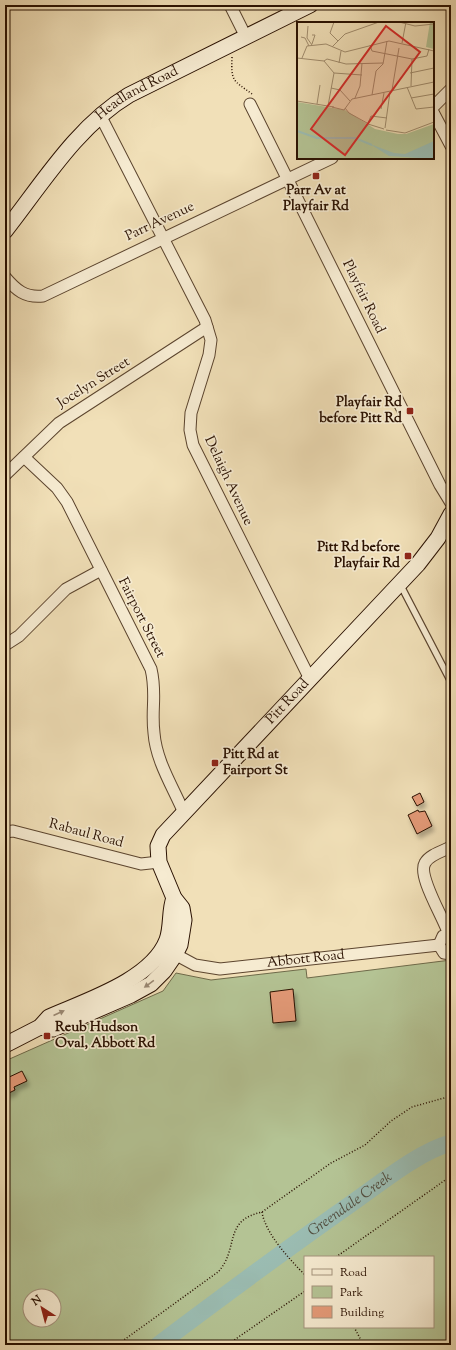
<svg xmlns="http://www.w3.org/2000/svg" width="456" height="1350" font-family="'Sorts Mill Goudy',serif">
	<defs>
		<filter id="shadow"><feDropShadow dx="2.5" dy="4.5" stdDeviation="2" flood-color="#0004"/></filter>
	</defs>
	<rect width="100%" height="100%" fill="#f1e0b8"/>
	<filter id="stains"><feTurbulence type="fractalNoise" baseFrequency=".005" numOctaves="4"/><feColorMatrix values="0 0 0 0 .2 0 0 0 0 .09 0 0 0 0 .02 0 0 0 .5 -.17"/></filter>
	<radialGradient id="worn" r=".72"><stop offset=".6" stop-color="#630" stop-opacity="0"/><stop offset="1" stop-color="#630" stop-opacity=".3"/></radialGradient>
	<path fill="#b4c394" stroke="#6e6a4a" fill-rule="evenodd" d="M451 960V1345H5V1061L163 991 176 973 211 980 306 969 307 978ZM305 1257H433V1327H305ZM30 1296H54V1320H30Z"/>
	<g fill="none" stroke-linecap="round" stroke-linejoin="round">
		<path stroke="#9bbdb3" stroke-width="17" id="s1" d="M158 1345C223 1296 288 1248 355 1201 382 1182 420 1151 451 1143"/>
	</g>
	<g fill="#e49a78" stroke="#291000" filter="url(#shadow)">
		<polygon points="420,793 424,802 417,806 412,797"/>
		<polygon points="418,810 419,812 425,811 432,826 417,834 408,815"/>
		<polygon points="293,989 296,1021 273,1023 270,992"/>
		<polygon points="22,1071 27,1081 14,1087 15,1090 5,1095 5,1079"/>
	</g>
	<g fill="none" stroke-linecap="round" stroke-linejoin="round">
		<g stroke="#5b442e" stroke-width="8">
			<polyline id="lane" points="400,584 451,682"/>
		</g>
		<g stroke="#5b442e" stroke-width="13">
			<g id="street">
				<polyline points="230,5 246,37"/>
				<polyline points="250,104 440,485 451,503"/>
				<polyline points="433,107 451,89"/>
				<polyline points="433,112 451,146"/>
				<polyline points="100,115 205,320 211,340 209,355 191,413 190,430 193,445 310,679"/>
				<path d="M5 277C16 290 25 298 43 296L332 158"/>
				<path d="M24 457 57 488 67 502 151 669C157 694 151 709 154 733 156 761 173 787 184 813"/>
				<polyline points="5,475 59,423 207,327"/>
				<polyline points="5,645 19,636 66,589 101,570"/>
				<polyline points="5,832 13,831 141,864 159,862"/>
				<path d="M449 935C444 918 417 876 425 863 429 855 443 851 451 847"/>
				<polyline points="451,935 443,936 439,945 444,953 451,954"/>
				<path id="s2" d="M169 951 195 965 220 969 439 945"/>
			</g>
		</g>
		<g stroke="#291000" stroke-width="17">
			<g id="secondary">
				<path id="s3" d="M5 231C42 184 77 126 129 95L310 5"/>
				<path id="s4" d="M40 1027 53 1029 131 995 151 984 164 971 175 955 180 945 184 920 182 908 174 898 159 862 158 846 163 835 418 564 438 538 451 514"/>
				<path d="M5 1045 40 1027 49 1017C85 1001 152 980 167 940 172 926 169 911 174 898"/>
			</g>
		</g>
		<g stroke="#291000" stroke-width="1.5" stroke-dasharray="1 2" stroke-linecap="butt">
			<path d="M232 57C231 82 233 80 252 94"/>
			<path d="M262 1212C265 1233 290 1260 305 1275"/>
			<polyline points="336,1257 451,1176"/>
			<polyline points="354,1327 362,1342 366,1345"/>
			<path d="M117 1345 218 1272C240 1248 222 1221 262 1212L331 1163 365 1145 391 1121 412 1107 451 1096"/>
			<polyline points="227,1345 305,1291"/>
		</g>
		<use href="#lane" stroke="#f6ebd1" stroke-width="5.5"/>
		<use href="#street" stroke="#f6ebd1" stroke-width="11"/>
		<use href="#secondary" stroke="#f6ebd1" stroke-width="15"/>
	</g>
	<defs><path id="oneway-solid" d="M-6-.8H1V-3.2L6.5 0L1 3.2V.8H-6Z"/></defs>
	<g fill="#9a8873">
		<use href="#oneway-solid" transform="translate(149 984) rotate(144)"/>
		<use href="#oneway-solid" transform="translate(59 1013) rotate(-24)"/>
	</g>
	<g fill="#8f2418" stroke="#f6ebd1" stroke-width="1.5">
		<rect x="312" y="172" width="8" height="8" rx="2"/>
		<rect x="406" y="407" width="8" height="8" rx="2"/>
		<rect x="404" y="552" width="8" height="8" rx="2"/>
		<rect x="211" y="759" width="8" height="8" rx="2"/>
		<rect x="43" y="1032" width="8" height="8" rx="2"/>
	</g>
	<g text-anchor="middle" dominant-baseline="central" stroke-width="3.5" stroke-linejoin="round" paint-order="stroke">
		<g font-size="14" fill="#291000" stroke="#f6ebd1">
			<text stroke="none"><textPath href="#s3" startOffset="193">Headland Road</textPath></text>
			<text transform="translate(160 222) rotate(-25)">Parr Avenue</text>
			<text transform="translate(363 297) rotate(64)">Playfair Road</text>
			<text transform="translate(94 383) rotate(-32)">Jocelyn Street</text>
			<text transform="translate(228 481) rotate(65)">Delaigh Avenue</text>
			<text transform="translate(141 618) rotate(63)">Fairport Street</text>
			<text stroke="none"><textPath href="#s4" startOffset="470">Pitt Road</textPath></text>
			<text transform="translate(86 834) rotate(15)">Rabaul Road</text>
			<text stroke="none"><textPath href="#s2" startOffset="141">Abbott Road</textPath></text>
		</g>
		<g font-size="14" font-weight="bold" fill="#291000" stroke="#f6ebd1" text-anchor="end">
			<text x="316" y="191" text-anchor="middle">Parr Av at<tspan x="316" dy="16">Playfair Rd</tspan></text>
			<text x="402" y="403">Playfair Rd<tspan x="402" dy="16">before Pitt Rd</tspan></text>
			<text x="400" y="548">Pitt Rd before<tspan x="400" dy="16">Playfair Rd</tspan></text>
			<text x="223" y="755" text-anchor="start">Pitt Rd at<tspan x="223" dy="16">Fairport St</tspan></text>
			<text x="55" y="1028" text-anchor="start">Reub Hudson<tspan x="55" dy="16">Oval, Abbott Rd</tspan></text>
		</g>
		<g font-size="15" font-style="italic" fill="#514d3f" stroke="#f6ebd1">
			<text stroke="none"><textPath href="#s1" startOffset="238">Greendale Creek</textPath></text>
		</g>
	</g>
	<g transform="translate(297 22)">
		<rect width="137" height="137" fill="#f1e0b8"/>
		<path d="M133 0H137V27L129 25ZM0 80 48 88 78 107 101 112H109L137 102V137H0Z" fill="#b4c394"/>
		<path d="M137 119V137L92 134 73 122 97 131 108 132Z" fill="#9bbdb3"/>
		<path fill="none" stroke="#9bbdb3" stroke-width="2" d="M0 109 20 116H58L75 123"/>
		<path fill="none" stroke="#a18d6e" stroke-width="1" d="M37 0 33 11 41 19M102 0 118 4 137 2M11 4 10 16 15 23M4 15 8 16 12 24M105 21 109 0M15 22 18 13H15M73 23 75 29 115 37 130 34 132 27M35 25 48 12 82 0M0 36 27 39 37 51 65 53M5 36 10 24 29 22 48 30 92 19 137 29M27 39 30 37 49 42 86 41M42 41 44 29M113 51 137 46M114 64 115 37M110 65 119 87 137 85M34 66 43 68 53 79M95 68 102 26M75 73 79 49 86 42 90 19M58 76 63 64 65 41M114 76 137 72M0 79 37 85M20 82 23 63M31 84 37 51M35 85 47 88 55 77 137 60M48 86 52 91 70 101M84 87 87 71M71 101 74 94 90 96M71 102 87 107M88 106 93 70M89 108 108 111 137 100"/>
		<path fill="#d62828" fill-opacity="0.15" stroke="#d62828" stroke-width="2" d="M89 4 123 30 48 133 14 107Z"/>
		<rect width="137" height="137" fill="none" stroke="#291000" stroke-width="2"/>
	</g>
	<rect width="456" height="1350" fill="none" stroke="#f1e0b8" stroke-width="20"/>
	<rect x="6" y="6" width="444" height="1338" fill="none" stroke="#291000" stroke-width="2"/>
	<rect x="10" y="10" width="436" height="1330" fill="none" stroke="#291000"/>
	<rect x="304" y="1256" width="130" height="72" fill="#f6ebd1" stroke="#a4937d"/>
	<rect x="312" y="1269" width="20" height="6" fill="#f6ebd1" stroke="#a4937d"/>
	<text x="340" y="1276" font-size="12" fill="#291000">Road</text>
	<rect x="312" y="1286" width="20" height="12" fill="#b4c394" stroke="#a4937d"/>
	<text x="340" y="1296" font-size="12" fill="#291000">Park</text>
	<rect x="312" y="1306" width="20" height="12" fill="#e49a78" stroke="#a4937d"/>
	<text x="340" y="1316" font-size="12" fill="#291000">Building</text>
	<g transform="translate(42 1308) rotate(324)"><circle r="19" fill="#f6ebd1" stroke="#a4937d"/>
	<path d="M0-3L7 15L0 10L-7 15Z" fill="#8f2418"/>
	<text y="-6" font-size="11" font-weight="bold" text-anchor="middle" fill="#291000">N</text>
	</g>
	<rect width="100%" height="100%" filter="url(#stains)"/>
	<rect width="100%" height="100%" fill="url(#worn)"/>
</svg>
